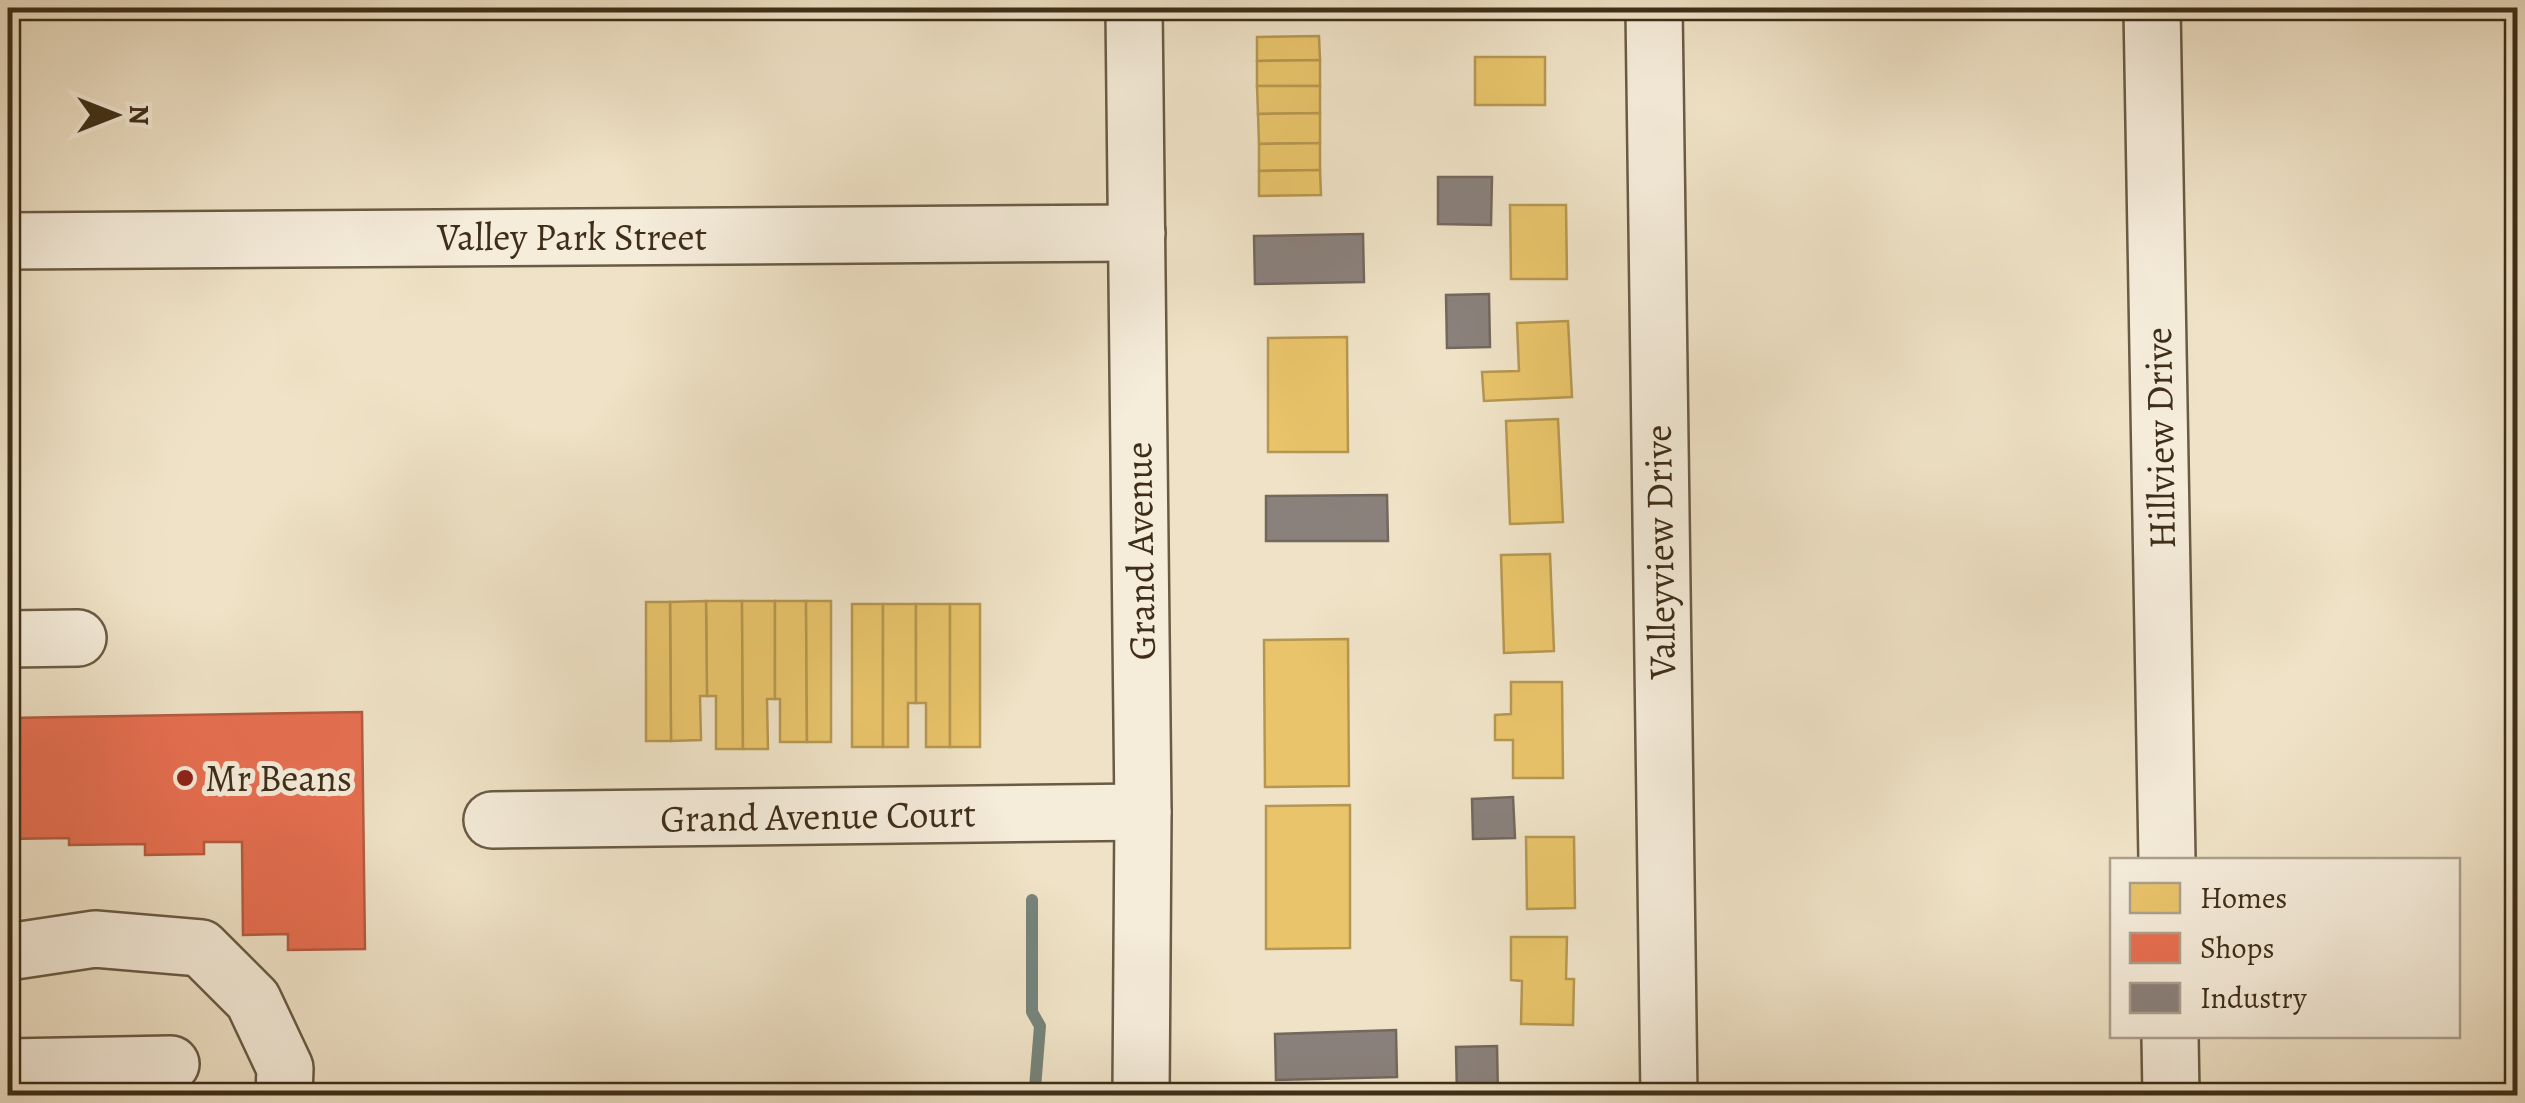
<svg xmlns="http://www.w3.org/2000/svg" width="2525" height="1103" font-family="Alegreya,serif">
	<rect width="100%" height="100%" fill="#efe2c6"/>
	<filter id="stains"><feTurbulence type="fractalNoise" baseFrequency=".002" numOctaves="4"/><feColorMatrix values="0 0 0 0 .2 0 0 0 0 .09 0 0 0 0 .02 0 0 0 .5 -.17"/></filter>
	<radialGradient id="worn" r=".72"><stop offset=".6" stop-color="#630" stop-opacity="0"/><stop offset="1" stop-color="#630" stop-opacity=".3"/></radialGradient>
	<g fill="#e9c46a" stroke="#b69751" stroke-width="2.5">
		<polygon points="1319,36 1320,60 1257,61 1257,37"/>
		<rect x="1475" y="57" width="70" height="48"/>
		<polygon points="1320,60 1320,86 1257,86 1257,61"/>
		<polygon points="1257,86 1320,86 1320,113 1258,114"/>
		<polygon points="1320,113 1320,143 1259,144 1258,114"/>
		<polygon points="1320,143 1320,170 1259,171 1259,144"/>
		<polygon points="1320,170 1321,195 1259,196 1259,171"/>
		<polygon points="1510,205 1566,205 1567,279 1511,279"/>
		<polygon points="1568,321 1572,397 1484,401 1482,372 1519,371 1517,323"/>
		<polygon points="1347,337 1348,452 1268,452 1268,338"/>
		<polygon points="1558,419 1563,522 1510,524 1506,421"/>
		<polygon points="1550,554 1554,651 1504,653 1501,555"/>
		<polygon points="706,601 742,601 743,749 716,749 716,696 707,696"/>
		<polygon points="706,601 707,696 700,696 701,740 671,741 670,602"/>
		<polygon points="742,601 775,601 775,699 767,699 768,749 743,749"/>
		<polygon points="775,601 806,601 807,742 780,742 780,699 775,699"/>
		<polygon points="806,601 831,601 831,742 807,742"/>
		<polygon points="646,602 670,602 671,741 646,741"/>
		<rect x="852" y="604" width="31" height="143"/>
		<polygon points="883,604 916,604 916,703 908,703 908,747 883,747"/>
		<polygon points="916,604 950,604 950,747 926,747 926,703 916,703"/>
		<rect x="950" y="604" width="30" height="143"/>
		<polygon points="1348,639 1349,786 1265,787 1264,640"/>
		<polygon points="1511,682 1562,682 1563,778 1513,778 1513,740 1495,740 1495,715 1511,714"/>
		<polygon points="1350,805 1350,948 1266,949 1266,806"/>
		<polygon points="1526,837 1574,837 1575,908 1527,909"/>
		<polygon points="1511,937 1567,937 1566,979 1574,979 1573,1025 1521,1024 1522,981 1511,980"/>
		<rect x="1509" y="1084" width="55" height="12"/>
	</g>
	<polygon fill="#e76f51" stroke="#b45c40" stroke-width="2.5" points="362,712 365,949 288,950 288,934 243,935 242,842 204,842 204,854 145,855 145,844 69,845 69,838 8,839 8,718"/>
	<g fill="#8a817c" stroke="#73685e" stroke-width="2.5">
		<polygon points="1438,177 1492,177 1491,225 1438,224"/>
		<polygon points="1363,234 1364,282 1255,284 1254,236"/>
		<polygon points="1489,294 1490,347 1447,348 1446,295"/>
		<polygon points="1387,495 1388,541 1266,541 1266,496"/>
		<polygon points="1513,797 1515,838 1473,839 1472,799"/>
		<polygon points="1396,1030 1397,1077 1276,1080 1275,1034"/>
		<polygon points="1497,1046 1498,1096 1457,1096 1456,1047"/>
	</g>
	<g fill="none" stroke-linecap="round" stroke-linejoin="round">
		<polyline stroke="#76837a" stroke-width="12" points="990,1096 1035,1088 1040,1026 1032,1012 1032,900"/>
		<g stroke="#6a5b44" stroke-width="60">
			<g id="minor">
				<polyline points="1134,8 1143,812 1141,1096"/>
				<polyline points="1654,8 1669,1096"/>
				<polyline points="2152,8 2167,860"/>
				<polyline points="8,241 1137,233"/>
				<polyline points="8,639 78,638"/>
				<polyline points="492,820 1143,812"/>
				<polyline points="8,952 95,939 201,948 253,1000 285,1068 284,1096"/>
				<polyline points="2170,1036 2171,1096"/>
				<polyline points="8,1067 171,1064"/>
			</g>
		</g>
		<use href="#minor" stroke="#f5ecda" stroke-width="55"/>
	</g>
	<circle fill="#8f2418" stroke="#f5ecda" stroke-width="4" cx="185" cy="778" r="10"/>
	<g text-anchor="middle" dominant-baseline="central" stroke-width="10" stroke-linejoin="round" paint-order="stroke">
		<g font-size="38" fill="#3e2e18" stroke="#f5ecda">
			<text x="572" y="237">Valley Park Street</text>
			<text transform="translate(2160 438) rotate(-91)">Hillview Drive</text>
			<text transform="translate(1140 551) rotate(-91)">Grand Avenue</text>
			<text transform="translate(1660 552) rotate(-91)">Valleyview Drive</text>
			<text transform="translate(818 816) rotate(-1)">Grand Avenue Court</text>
		</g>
		<g font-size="38" fill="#3e2e18" stroke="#f5ecda" text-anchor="start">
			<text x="205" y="778">Mr Beans</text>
		</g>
	</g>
	<rect width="2525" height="1103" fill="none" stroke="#efe2c6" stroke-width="40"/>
	<rect x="10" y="10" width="2505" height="1083" fill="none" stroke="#3e2e18" stroke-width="5"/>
	<rect x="20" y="20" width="2485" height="1063" fill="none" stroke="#3e2e18" stroke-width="2.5"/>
	<rect x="2110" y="858" width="350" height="180" fill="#f5ecda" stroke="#aca08c" stroke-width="2.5"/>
	<rect x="2130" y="883" width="50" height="30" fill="#e9c46a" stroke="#aca08c" stroke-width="2.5"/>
	<text x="2200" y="908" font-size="30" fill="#3e2e18">Homes</text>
	<rect x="2130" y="933" width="50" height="30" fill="#e76f51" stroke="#aca08c" stroke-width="2.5"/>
	<text x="2200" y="958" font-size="30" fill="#3e2e18">Shops</text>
	<rect x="2130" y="983" width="50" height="30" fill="#8a817c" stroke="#aca08c" stroke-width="2.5"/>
	<text x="2200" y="1008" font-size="30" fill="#3e2e18">Industry</text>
	<g transform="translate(115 115) rotate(90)" stroke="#f5ecda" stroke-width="8" paint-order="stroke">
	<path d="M0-8L18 38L0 25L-18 38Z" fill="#3e2e18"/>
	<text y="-15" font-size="28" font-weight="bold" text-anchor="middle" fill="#3e2e18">N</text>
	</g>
	<rect width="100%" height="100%" filter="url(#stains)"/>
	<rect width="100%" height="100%" fill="url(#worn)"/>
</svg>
